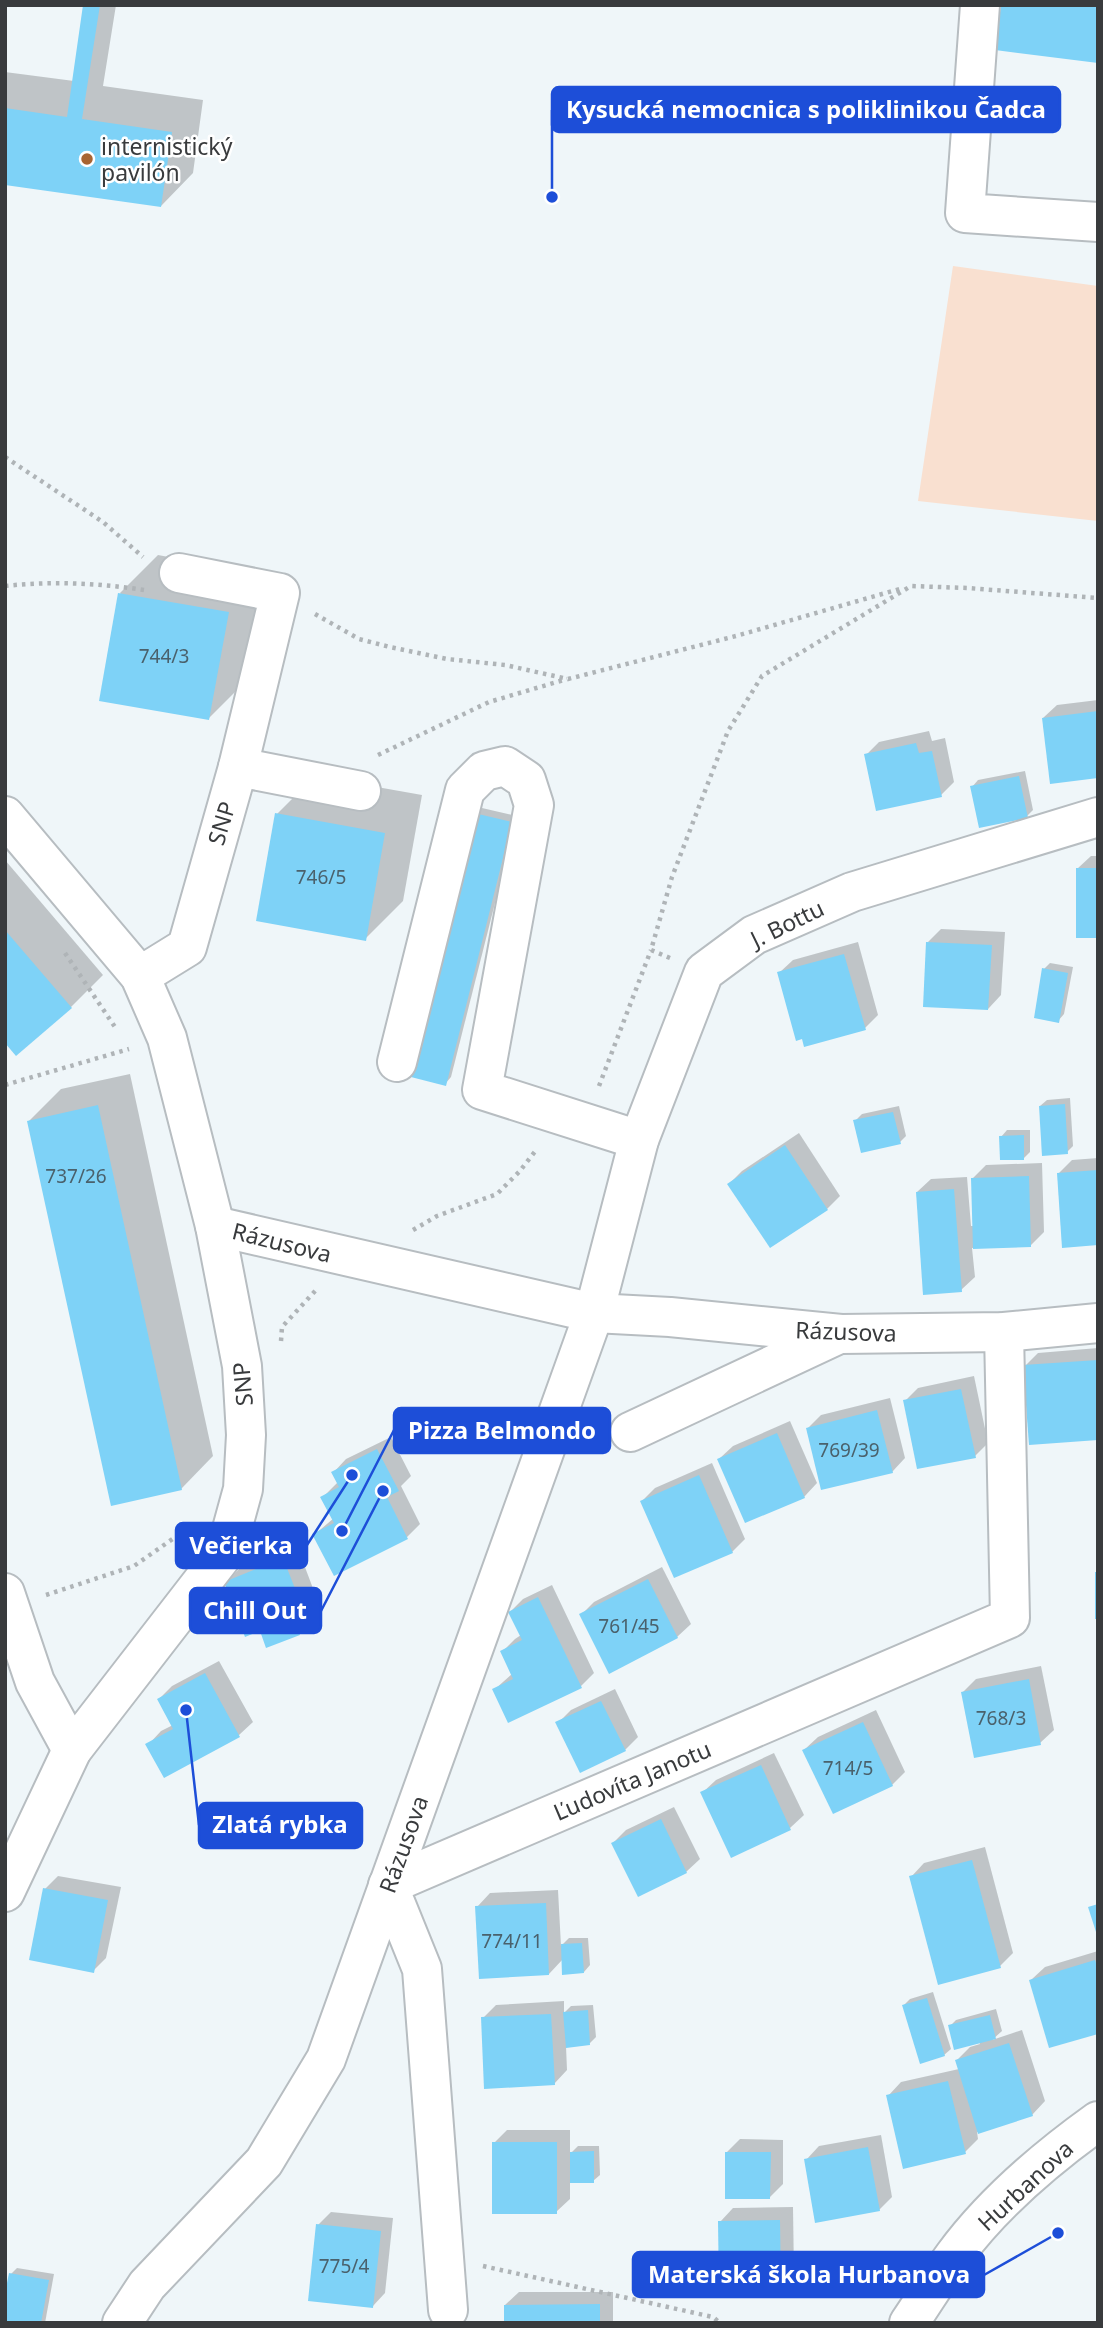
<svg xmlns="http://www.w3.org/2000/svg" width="1103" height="2328" font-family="'Noto Sans',sans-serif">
	<rect width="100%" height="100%" fill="#eff6f9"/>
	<polygon fill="#f9e0d0" points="953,266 1098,286 1098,521 918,501"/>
	<g fill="#0003">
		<polygon points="85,5 116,5 103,86 203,100 193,173 161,206 5,183 5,72 74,81"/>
		<polygon points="158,555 266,575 247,680 209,718 120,593"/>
		<polygon points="1098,700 1098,777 1043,718 1057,705"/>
		<polygon points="929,731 932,741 945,738 954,782 941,795 866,755 879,742"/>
		<polygon points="1025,771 1033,810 1027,816 972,787 978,780"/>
		<polygon points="315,776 422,795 403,901 365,939 277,814"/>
		<polygon points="482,808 517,816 451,1077 445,1084 475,814"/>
		<polygon points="1091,856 1098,856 1098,937 1077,869"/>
		<polygon points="5,860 103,975 71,1007 5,1040"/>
		<polygon points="941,929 1005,932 1001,995 988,1009 928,942"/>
		<polygon points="858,942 878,1015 865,1028 779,973 793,960"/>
		<polygon points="1050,963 1073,967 1064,1014 1058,1021 1044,969"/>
		<polygon points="130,1074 213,1456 181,1489 29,1121 61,1089"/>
		<polygon points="1070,1098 1073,1146 1067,1152 1040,1106 1047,1100"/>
		<polygon points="899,1106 906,1136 900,1142 855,1121 862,1114"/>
		<polygon points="1007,1130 1030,1130 1030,1152 1024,1158 1001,1137"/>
		<polygon points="799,1133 840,1196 827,1209 729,1184 742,1171"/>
		<polygon points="1098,1158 1098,1244 1059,1173 1072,1160"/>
		<polygon points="1042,1163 1044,1232 1031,1245 972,1248 975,1277 961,1290 917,1192 931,1179 967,1177 971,1226 974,1226 972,1179 986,1165"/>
		<polygon points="1098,1348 1098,1438 1025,1366 1038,1353"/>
		<polygon points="974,1376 988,1443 975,1456 905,1401 918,1388"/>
		<polygon points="890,1398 905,1458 892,1472 808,1428 821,1415"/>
		<polygon points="790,1421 817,1483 804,1497 719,1459 733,1446"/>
		<polygon points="391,1437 411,1476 401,1486 420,1524 407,1537 314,1535 334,1518 323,1497 338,1482 333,1473 346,1459"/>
		<polygon points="712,1463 745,1539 732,1552 642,1501 655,1488"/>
		<polygon points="297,1546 317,1599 308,1608 312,1620 299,1633 261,1629 226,1583 239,1569"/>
		<polygon points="662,1567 691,1624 677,1637 581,1615 594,1602"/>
		<polygon points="552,1585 594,1673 581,1686 494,1690 512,1674 502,1652 515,1639 521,1635 510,1612 523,1599"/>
		<polygon points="219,1661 253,1722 239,1735 165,1776 148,1745 161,1731 173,1725 159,1699 172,1686"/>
		<polygon points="1041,1666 1054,1730 1040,1743 963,1692 976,1679"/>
		<polygon points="615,1689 638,1737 625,1750 558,1723 571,1710"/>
		<polygon points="876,1710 905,1772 892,1785 804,1750 818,1737"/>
		<polygon points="774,1753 804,1815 790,1828 732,1855 702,1793 716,1780"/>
		<polygon points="674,1807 700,1859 686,1872 613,1843 626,1830"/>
		<polygon points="985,1847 1013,1953 1000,1966 911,1877 924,1863"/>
		<polygon points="58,1876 121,1887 106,1958 93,1971 45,1889"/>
		<polygon points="558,1890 561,1946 569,1938 588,1938 590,1965 584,1972 563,1959 549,1974 477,1907 490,1893"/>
		<polygon points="1098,1951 1098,2032 1031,1980 1045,1967"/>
		<polygon points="933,1992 951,2049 944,2055 904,2005 910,1999"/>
		<polygon points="564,2001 564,2013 571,2006 593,2005 596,2037 590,2043 566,2046 567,2070 554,2084 483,2018 496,2005"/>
		<polygon points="996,2009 1002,2031 992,2040 1022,2030 1045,2101 1032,2115 977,2132 978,2139 965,2152 888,2096 901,2082 959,2069 956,2061 970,2047 980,2044 979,2041 950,2026 956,2020"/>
		<polygon points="507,2130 570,2130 570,2154 578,2146 599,2146 600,2175 593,2181 570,2182 570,2199 556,2212 494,2143"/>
		<polygon points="881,2135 892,2197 879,2210 806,2160 819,2146"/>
		<polygon points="740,2139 783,2140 783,2184 769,2198 727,2152"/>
		<polygon points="793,2207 794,2275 781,2289 720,2222 733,2208"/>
		<polygon points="331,2212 393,2218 385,2293 372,2307 318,2225"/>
		<polygon points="17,2268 54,2274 45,2323 5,2323 11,2274"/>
		<polygon points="519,2292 613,2292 613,2323 506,2323 505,2305"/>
	</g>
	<g fill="#7ed2f7">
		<polygon points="83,5 100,5 82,119 172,132 161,207 5,185 5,108 67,117"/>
		<polygon points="1001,5 1098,5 1098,63 995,50"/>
		<polygon points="118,593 229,612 209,720 99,701"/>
		<polygon points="1098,711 1098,778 1050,784 1042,718"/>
		<polygon points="916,743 919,753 932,751 942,797 876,811 864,754"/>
		<polygon points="1019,776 1028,818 979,828 970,786"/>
		<polygon points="275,813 385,833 366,941 256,921"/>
		<polygon points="474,813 512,822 446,1086 407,1076"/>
		<rect x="1076" y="868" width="22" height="70"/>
		<polygon points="5,930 72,1008 16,1056 5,1043"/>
		<polygon points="926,942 992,945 988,1010 923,1007"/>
		<polygon points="844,954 866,1030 804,1047 802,1039 796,1041 777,972"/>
		<polygon points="1042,968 1068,973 1059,1023 1034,1018"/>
		<polygon points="1065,1104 1068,1154 1042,1156 1039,1106"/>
		<polygon points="98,1105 182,1490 111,1506 27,1121"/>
		<polygon points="893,1112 901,1144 861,1153 853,1120"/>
		<polygon points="1024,1135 1024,1160 1000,1160 999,1136"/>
		<polygon points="785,1145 828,1210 770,1248 727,1184"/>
		<polygon points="1098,1170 1098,1245 1062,1248 1057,1173"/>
		<polygon points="1029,1176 1031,1247 973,1249 971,1178"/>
		<polygon points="954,1189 962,1292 923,1295 916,1192"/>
		<polygon points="1098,1360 1098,1440 1029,1445 1023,1365"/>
		<polygon points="961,1389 976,1458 917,1469 903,1400"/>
		<polygon points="877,1410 893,1473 821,1490 806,1428"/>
		<polygon points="777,1433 805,1498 745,1523 717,1459"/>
		<polygon points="377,1449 399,1491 387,1497 408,1539 334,1576 312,1534 334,1523 320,1497 339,1487 331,1472"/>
		<polygon points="699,1475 733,1553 674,1578 640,1501"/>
		<polygon points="283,1558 305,1614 294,1618 300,1635 266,1648 260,1631 245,1637 224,1582"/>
		<rect x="1095" y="1572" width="3" height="47"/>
		<polygon points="648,1579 678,1638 609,1674 579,1614"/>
		<polygon points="538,1597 582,1688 508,1723 492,1689 513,1679 500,1651 522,1640 508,1612"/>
		<polygon points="205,1673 240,1737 164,1778 145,1744 173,1729 157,1699"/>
		<polygon points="1029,1679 1041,1745 974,1758 961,1692"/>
		<polygon points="601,1701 626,1751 580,1773 555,1722"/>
		<polygon points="863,1722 893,1786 833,1814 802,1750"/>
		<polygon points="761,1765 791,1830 731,1858 700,1792"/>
		<polygon points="661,1819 687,1873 638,1897 611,1843"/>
		<polygon points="972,1860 1001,1968 938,1985 909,1876"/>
		<polygon points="43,1888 108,1900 94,1973 29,1960"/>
		<polygon points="546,1903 549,1975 479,1979 475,1906"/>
		<polygon points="1098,1904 1098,1935 1097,1935 1088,1907"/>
		<polygon points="582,1943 584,1973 562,1975 561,1944"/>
		<polygon points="1095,1960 1098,1969 1098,2034 1049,2048 1029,1980"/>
		<polygon points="927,1998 945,2056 920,2064 902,2005"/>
		<polygon points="588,2010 590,2045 566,2048 563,2012"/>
		<polygon points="551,2014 555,2085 484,2089 481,2017"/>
		<polygon points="990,2015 996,2039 954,2050 948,2025"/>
		<polygon points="1009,2043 1033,2116 978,2134 955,2060"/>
		<polygon points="948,2081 966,2154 903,2169 886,2095"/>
		<rect x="492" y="2142" width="65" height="72"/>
		<polygon points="868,2147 880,2211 815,2223 804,2159"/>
		<polygon points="594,2151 594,2183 570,2183 570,2152"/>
		<polygon points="725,2152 771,2152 770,2199 725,2199"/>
		<polygon points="780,2220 781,2290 719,2292 718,2221"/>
		<polygon points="316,2224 381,2231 373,2308 308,2301"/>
		<polygon points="9,2273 49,2280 41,2323 5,2323 5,2293"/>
		<polygon points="600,2304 600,2323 504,2323 504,2305"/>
	</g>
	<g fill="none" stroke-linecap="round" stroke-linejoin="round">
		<g stroke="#b7bdc1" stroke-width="42">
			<g id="minor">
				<polyline points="980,5 965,213 1098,222"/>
				<polyline points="238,767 361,791"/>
				<polyline points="5,816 140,976 167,1038 215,1226 242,1366 246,1435 243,1489 226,1551 72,1750 5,1892"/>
				<polyline points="140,976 187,947 238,767 280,593 179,573"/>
				<polyline points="397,1062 465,790 484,771 505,766 526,780 534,805 482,1090 639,1140"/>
				<polyline points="215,1226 594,1313 670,1317 841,1334 1004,1332 1098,1323"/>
				<polyline points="630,1432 839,1334"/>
				<polyline points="5,1593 35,1682 72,1750"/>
				<polyline points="448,2310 422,1969 388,1885 1010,1618 1004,1332"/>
				<polyline points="122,2323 147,2285 264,2162 326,2059 594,1313 639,1140 704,972 754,935 852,892 1098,817"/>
				<path d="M909 2323C924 2301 938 2278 954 2256 993 2203 1045 2159 1098 2121"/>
			</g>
		</g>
		<g stroke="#afb4b7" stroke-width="4.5" stroke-dasharray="3.5 5" stroke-linecap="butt">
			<polyline points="5,457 103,522 143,557"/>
			<path d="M5 586C51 581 98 583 144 590"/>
			<polyline points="315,614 359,639 390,647 447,659 505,665 568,679 736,636 903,588"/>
			<polyline points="378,755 489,702 567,679"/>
			<polyline points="65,953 117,1030"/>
			<polyline points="670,958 651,950 672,877 728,731 762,676 911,586 967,588 1098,598"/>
			<polyline points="5,1085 129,1049"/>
			<polyline points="599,1086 651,950"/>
			<polyline points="413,1230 437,1216 497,1194 519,1172 537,1149"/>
			<polyline points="281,1341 282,1327 316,1290"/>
			<polyline points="46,1595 134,1566 191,1526"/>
			<polyline points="483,2266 713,2317 720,2323"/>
		</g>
		<use href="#minor" stroke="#fff" stroke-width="38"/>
	</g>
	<circle fill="#a76432" stroke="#fff" stroke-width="2.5" cx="87" cy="159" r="7"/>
	<g text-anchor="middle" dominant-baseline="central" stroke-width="5" stroke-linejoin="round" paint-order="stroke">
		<g font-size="19" fill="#4a616c">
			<text x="164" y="656">744/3</text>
			<text x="321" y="877">746/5</text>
			<text x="76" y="1176">737/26</text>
			<text x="849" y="1450">769/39</text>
			<text x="629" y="1626">761/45</text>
			<text x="1001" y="1718">768/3</text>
			<text x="848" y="1768">714/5</text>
			<text x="512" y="1941">774/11</text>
			<text x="344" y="2266">775/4</text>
		</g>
		<g font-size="23" fill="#393b3d" stroke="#fff" text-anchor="start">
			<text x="101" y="146">internistický<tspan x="101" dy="26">pavilón</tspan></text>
		</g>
		<g font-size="23" fill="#393b3d" stroke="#fff">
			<text transform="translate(221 823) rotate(-73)">SNP</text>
			<text transform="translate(787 923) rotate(-26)">J. Bottu</text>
			<text transform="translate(282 1242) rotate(14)">Rázusova</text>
			<text transform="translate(846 1331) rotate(2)">Rázusova</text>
			<text transform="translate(242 1384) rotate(-95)">SNP</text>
			<text transform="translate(632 1780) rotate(-23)">Ľudovíta Janotu</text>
			<text transform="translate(403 1844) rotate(-70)">Rázusova</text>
			<text transform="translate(1025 2185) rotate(-43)">Hurbanova</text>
		</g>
	</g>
	<path fill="none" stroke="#1d4ed8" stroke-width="2.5" d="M552 197L552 110M342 1531L394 1430M352 1475L307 1545M383 1491L321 1611M186 1710L199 1825M1058 2233L984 2275"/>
	<g fill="#1d4ed8" stroke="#fff" stroke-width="2.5">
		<circle cx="552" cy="197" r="7"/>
		<circle cx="342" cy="1531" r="7"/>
		<circle cx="352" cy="1475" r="7"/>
		<circle cx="383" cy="1491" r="7"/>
		<circle cx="186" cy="1710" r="7"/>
		<circle cx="1058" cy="2233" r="7"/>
	</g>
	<g fill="#1d4ed8" stroke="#1d4ed8" stroke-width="2.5">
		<rect x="552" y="87" width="508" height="45" rx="7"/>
		<rect x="394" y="1408" width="216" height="45" rx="7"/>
		<rect x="176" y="1523" width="131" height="45" rx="7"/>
		<rect x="190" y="1588" width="131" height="45" rx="7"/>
		<rect x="199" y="1803" width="163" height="45" rx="7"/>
		<rect x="633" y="2252" width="351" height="45" rx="7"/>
	</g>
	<g font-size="24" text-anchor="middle" font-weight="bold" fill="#fff">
		<text x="806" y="118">Kysucká nemocnica s poliklinikou Čadca</text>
		<text x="502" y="1439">Pizza Belmondo</text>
		<text x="241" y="1554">Večierka</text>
		<text x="255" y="1619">Chill Out</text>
		<text x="280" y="1833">Zlatá rybka</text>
		<text x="809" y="2283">Materská škola Hurbanova</text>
	</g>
	<rect width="1103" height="2328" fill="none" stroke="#393b3d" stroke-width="14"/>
</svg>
